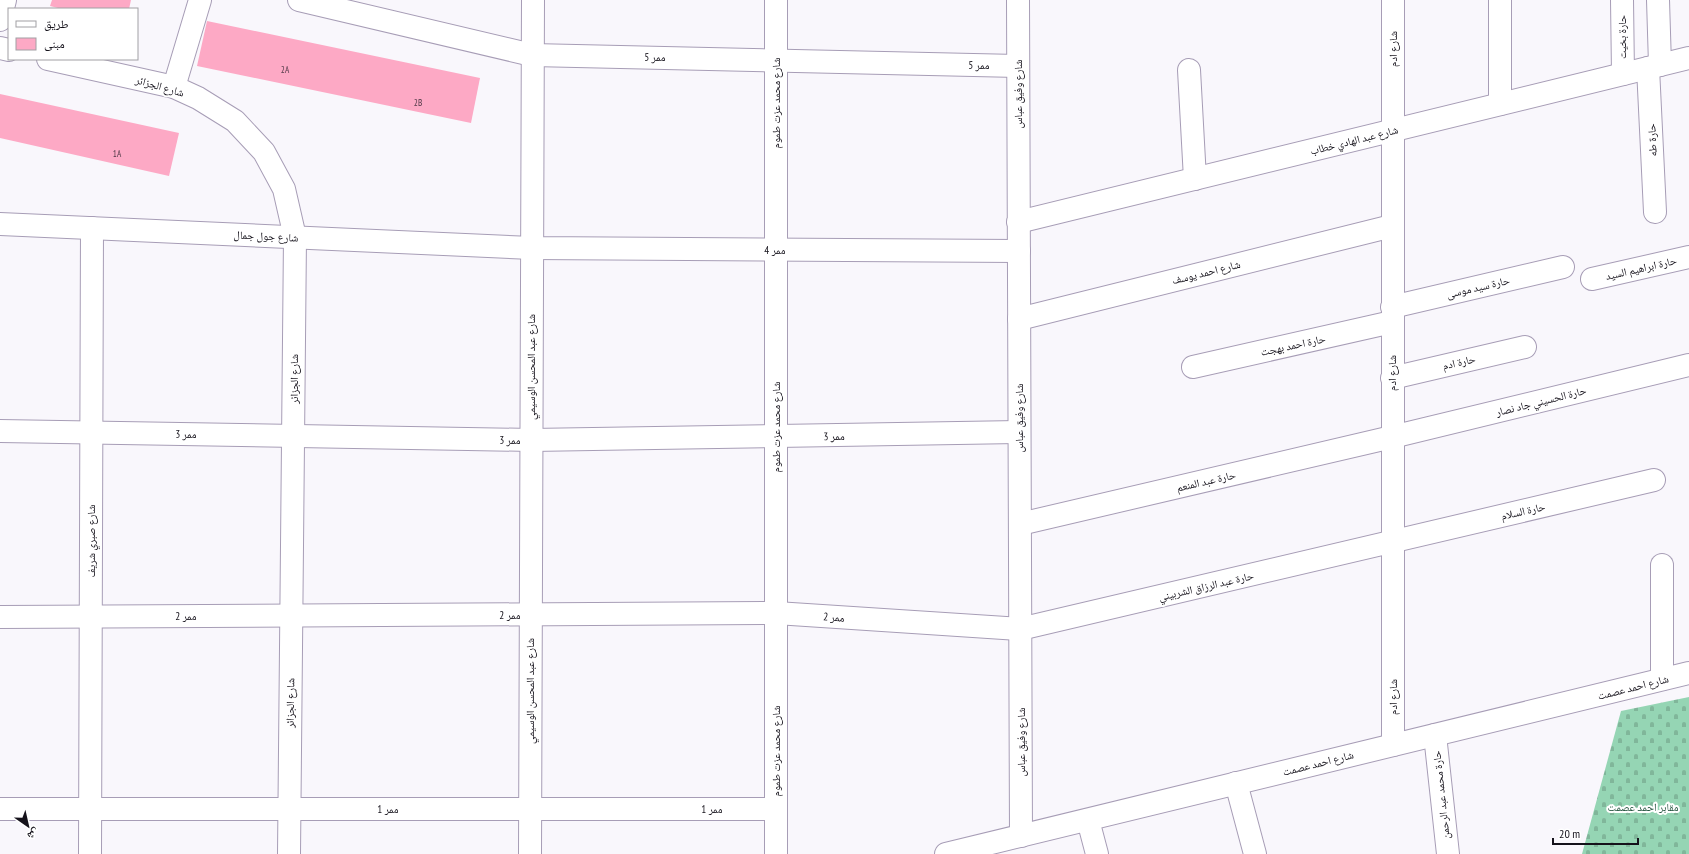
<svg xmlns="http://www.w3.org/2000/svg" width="1689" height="854" font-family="'PT Sans Narrow','Noto Naskh Arabic',sans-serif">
	<defs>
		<pattern id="cemetery-stones" width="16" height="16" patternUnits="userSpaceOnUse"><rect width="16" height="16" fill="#95d5b4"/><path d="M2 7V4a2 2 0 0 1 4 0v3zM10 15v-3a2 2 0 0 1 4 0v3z" fill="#80b69a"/></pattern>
	</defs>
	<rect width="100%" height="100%" fill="#f9f7fc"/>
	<polygon fill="url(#cemetery-stones)" points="1689,697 1689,854 1582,854 1621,711"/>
	<g fill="#fda9c5">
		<polygon points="52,0 131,0 129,9 62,9 50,6"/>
		<polygon points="207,21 480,78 471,123 197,66"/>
		<polygon points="0,94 179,133 169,176 0,138"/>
	</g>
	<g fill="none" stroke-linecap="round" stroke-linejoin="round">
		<g stroke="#a79db6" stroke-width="24">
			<g id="minor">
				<polyline points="299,0 532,55 1018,66"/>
				<polyline points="1018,0 1021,836"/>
				<polyline points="1393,0 1393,745"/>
				<polyline points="1622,0 1623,74"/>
				<polyline points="1658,0 1660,65"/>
				<polyline points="0,20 5,0"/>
				<polyline points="0,48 9,50"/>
				<polyline points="48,59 174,87 198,98 235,121 264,152 284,189 295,237 289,854"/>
				<polyline points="1648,68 1655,212"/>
				<polyline points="1189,70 1195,179"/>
				<polyline points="174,87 200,0"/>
				<polyline points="1500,104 1500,0"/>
				<polyline points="1018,222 1689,58"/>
				<polyline points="0,224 532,248 1019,251"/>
				<polyline points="1592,279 1689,257"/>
				<polyline points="1392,307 1563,267"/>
				<polyline points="1019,319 1392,226"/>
				<polyline points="1193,367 1392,322"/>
				<polyline points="1392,378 1525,347"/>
				<polyline points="0,431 531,440 1019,432"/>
				<polyline points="1020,524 1392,437 1689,365"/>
				<polyline points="1662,565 1662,679"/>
				<polyline points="0,617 776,613 1020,629 1654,480"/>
				<polyline points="1435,735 1448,854"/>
				<polyline points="1236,783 1255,854"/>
				<polyline points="0,809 776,809"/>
				<polyline points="1088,820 1097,854"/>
				<polyline points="90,854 92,228"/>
				<polyline points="530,854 533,0"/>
				<polyline points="776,854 776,0"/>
			</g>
		</g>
		<g stroke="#a79db6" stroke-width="24">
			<polyline id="secondary" points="946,854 1689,673"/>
		</g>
		<use href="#minor" stroke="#fff" stroke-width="22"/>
		<use href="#secondary" stroke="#fff" stroke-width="22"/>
	</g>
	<g text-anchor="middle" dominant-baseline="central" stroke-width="4" stroke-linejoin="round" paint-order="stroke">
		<g font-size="9" fill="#4f3846">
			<text x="285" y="69">2A</text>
			<text x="418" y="102">2B</text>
			<text x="117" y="153">1A</text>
		</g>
		<g font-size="11" fill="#15121b" stroke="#fff">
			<text transform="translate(1622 37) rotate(-90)">حارة بخيت</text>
			<text transform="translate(1393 49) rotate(-90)">شارع ادم</text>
			<text transform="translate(655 57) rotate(1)">ممر 5</text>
			<text transform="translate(979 65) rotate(1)">ممر 5</text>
			<text transform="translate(160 86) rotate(16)">شارع الجزائر</text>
			<text transform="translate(1018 94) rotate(-90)">شارع وفيق عباس</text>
			<text transform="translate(776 103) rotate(-90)">شارع محمد عزت طموم</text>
			<text transform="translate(1354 140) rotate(-14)">شارع عبد الهادي خطاب</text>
			<text transform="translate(1652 140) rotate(-93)">حارة طه</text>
			<text transform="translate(266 236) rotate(3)">شارع جول جمال</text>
			<text x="775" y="250">ممر 4</text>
			<text transform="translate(1641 268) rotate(-13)">حارة ابراهيم السيد</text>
			<text transform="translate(1206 272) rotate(-14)">شارع احمد يوسف</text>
			<text transform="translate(1478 287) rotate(-13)">حارة سيد موسى</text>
			<text transform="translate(1293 345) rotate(-12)">حارة احمد بهجت</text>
			<text transform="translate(1459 362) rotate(-13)">حارة ادم</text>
			<text transform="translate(531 367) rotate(-90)">شارع عبد المحسن الوسيمي</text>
			<text transform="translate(1392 373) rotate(-90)">شارع ادم</text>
			<text transform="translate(294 379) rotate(-90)">شارع الجزائر</text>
			<text transform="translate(1541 401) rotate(-14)">حارة الحسيني جاد نصار</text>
			<text transform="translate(1019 418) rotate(-90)">شارع وفيق عباس</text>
			<text transform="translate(776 427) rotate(-90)">شارع محمد عزت طموم</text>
			<text transform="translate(186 434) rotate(1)">ممر 3</text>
			<text transform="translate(834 436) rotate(-1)">ممر 3</text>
			<text transform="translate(510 440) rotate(1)">ممر 3</text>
			<text transform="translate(1206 481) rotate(-13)">حارة عبد المنعم</text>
			<text transform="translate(1523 511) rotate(-13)">حارة السلام</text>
			<text transform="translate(91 541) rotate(-90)">شارع صبري شريف</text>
			<text transform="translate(1206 586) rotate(-13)">حارة عبد الرزاق الشربيني</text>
			<text x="510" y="615">ممر 2</text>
			<text x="186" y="616">ممر 2</text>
			<text transform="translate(834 617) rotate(4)">ممر 2</text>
			<text transform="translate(1633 687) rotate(-14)">شارع احمد عصمت</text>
			<text transform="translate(530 691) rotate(-90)">شارع عبد المحسن الوسيمي</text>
			<text transform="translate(1393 697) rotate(-90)">شارع ادم</text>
			<text transform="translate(290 703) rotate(-89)">شارع الجزائر</text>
			<text transform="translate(1021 742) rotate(-90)">شارع وفيق عباس</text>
			<text transform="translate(776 751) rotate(-90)">شارع محمد عزت طموم</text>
			<text transform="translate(1318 763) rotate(-14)">شارع احمد عصمت</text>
			<text transform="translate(1441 795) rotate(-96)">حارة محمد عبد الرحمن</text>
			<text x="388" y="809">ممر 1</text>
			<text x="712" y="809">ممر 1</text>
		</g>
		<g font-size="11" fill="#265540" stroke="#fff">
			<text x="1643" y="807">مقابر احمد عصمت</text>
		</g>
	</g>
	<rect x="8" y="8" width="130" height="52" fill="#ffffff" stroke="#a1a0a4"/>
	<rect x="16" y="21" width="20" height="6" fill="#ffffff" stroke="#a1a0a4"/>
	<text x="44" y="28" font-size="12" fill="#15121b">طريق</text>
	<rect x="16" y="38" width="20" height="12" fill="#fda9c5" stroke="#a1a0a4"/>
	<text x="44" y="48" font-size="12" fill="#15121b">مبنى</text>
	<g transform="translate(28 826) rotate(146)" stroke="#ffffff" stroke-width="3" paint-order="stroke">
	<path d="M0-3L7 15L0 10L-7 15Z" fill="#15121b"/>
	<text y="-6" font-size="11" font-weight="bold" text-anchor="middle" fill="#15121b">ش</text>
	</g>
	<path d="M1553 838v6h85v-6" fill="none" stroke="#15121b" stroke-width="2"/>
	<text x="1559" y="838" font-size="12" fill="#15121b" stroke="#ffffff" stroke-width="3" paint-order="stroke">20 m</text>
</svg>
